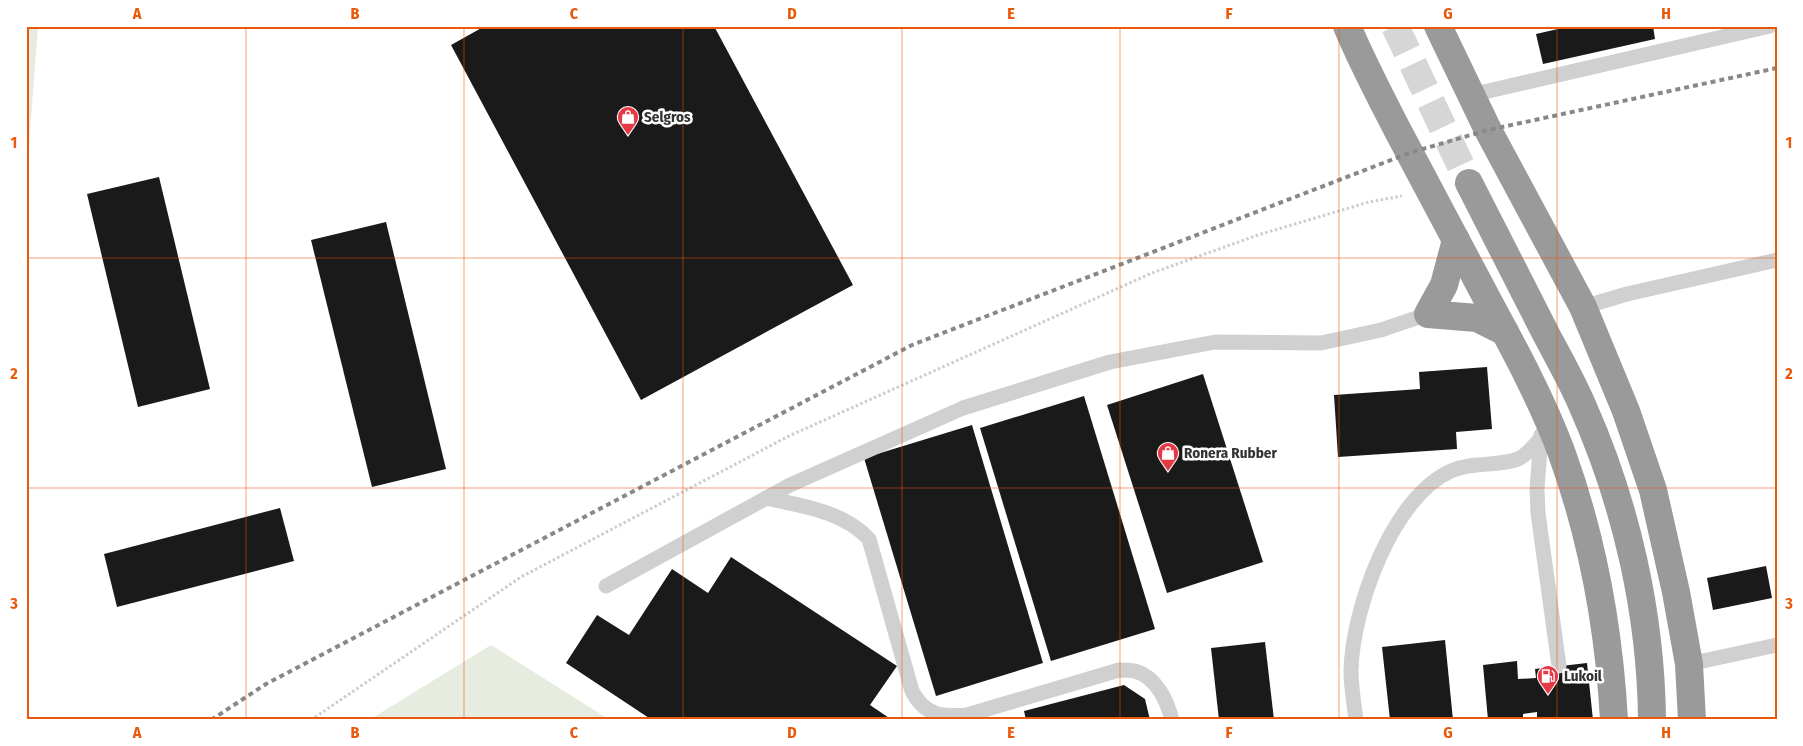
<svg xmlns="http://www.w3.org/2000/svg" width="1803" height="746" font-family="'Fira Sans Condensed',sans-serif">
	<rect width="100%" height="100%" fill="#fff"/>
	<g fill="#e6ecdf">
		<polygon points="26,26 38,26 26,185"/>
		<polygon points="491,645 610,720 369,720"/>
	</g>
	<g fill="#1a1a1a">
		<polygon points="485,26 714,26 853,285 641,400 451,45"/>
		<polygon points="1571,26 1653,26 1655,39 1543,64 1536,34"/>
		<polygon points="159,177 210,389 138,407 87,194"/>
		<polygon points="386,222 446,469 372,487 311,240"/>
		<polygon points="1487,367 1492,429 1456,432 1457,449 1338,457 1334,395 1420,389 1419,372"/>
		<polygon points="1203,374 1263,562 1167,593 1107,405"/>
		<polygon points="1084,396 1155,629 1051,661 980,428"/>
		<polygon points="972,425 1043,663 936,696 864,458"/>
		<polygon points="280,508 294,561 117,607 104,554"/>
		<polygon points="731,557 897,666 870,705 892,720 652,720 566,663 597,615 629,635 672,569 708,593"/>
		<polygon points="1766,566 1772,598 1713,610 1707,578"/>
		<polygon points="1445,640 1453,720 1390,720 1382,647"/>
		<polygon points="1265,642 1274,720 1219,720 1211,648"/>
		<polygon points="1517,661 1518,679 1536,678 1535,669 1587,663 1593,720 1537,720 1537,712 1523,714 1523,720 1488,720 1483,665"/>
		<polygon points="1124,685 1145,699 1150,720 1026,720 1024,711"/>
	</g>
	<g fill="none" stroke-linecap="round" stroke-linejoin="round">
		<polyline stroke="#d6d6d6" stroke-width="28" stroke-dasharray="28 14" stroke-linecap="butt" points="1395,26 1469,183"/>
		<polyline stroke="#cdcdcd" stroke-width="3" stroke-dasharray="2.5 2.5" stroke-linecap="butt" points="311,720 521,577 789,436 1152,273 1258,235 1369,202 1402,196"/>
		<g stroke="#d0d0d0" stroke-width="15">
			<polyline points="1471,95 1770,26"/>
			<polyline points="1583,307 1627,294 1777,260"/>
			<polyline points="1541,435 1537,489 1538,513 1559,666"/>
			<path d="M766 498C802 506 843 511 869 539L912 691C925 716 942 717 967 715L1119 670C1124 670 1130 670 1135 671 1156 677 1167 700 1172 720"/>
			<polyline points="606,586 790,485 963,408 1110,362 1215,342 1321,343 1381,330 1428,314"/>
			<polyline points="1689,664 1777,645"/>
			<path d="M1356 720C1354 704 1351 687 1351 671 1352 610 1392 497 1451 471 1474 461 1497 467 1518 459 1527 455 1534 446 1540 439"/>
		</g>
		<g stroke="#9a9a9a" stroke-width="28">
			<path d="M1347 26C1362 62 1380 96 1398 131 1429 190 1461 249 1492 308 1517 354 1542 401 1561 451 1592 536 1609 629 1614 720"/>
			<polyline points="1438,26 1488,130 1583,307 1626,411 1653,490 1676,592 1689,664 1692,720"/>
			<path d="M1469 183C1495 233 1520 283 1545 332 1558 357 1572 381 1583 407 1626 504 1651 613 1652 720"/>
			<polyline points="1456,240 1444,285 1428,314 1477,318 1505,332"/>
		</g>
		<polyline stroke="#888" stroke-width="4" stroke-dasharray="5 4" stroke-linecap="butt" points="211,720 266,684 912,345 1409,153 1488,130 1777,68"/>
	</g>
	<path fill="none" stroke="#e8590c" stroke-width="1" stroke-opacity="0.55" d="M246 26V720M464 26V720M683 26V720M902 26V720M1120 26V720M1339 26V720M1557 26V720M26 258H1777M26 488H1777"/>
	<defs>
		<g id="shop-pin" transform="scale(1.125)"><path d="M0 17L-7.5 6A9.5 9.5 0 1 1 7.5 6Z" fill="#e63946" stroke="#fff"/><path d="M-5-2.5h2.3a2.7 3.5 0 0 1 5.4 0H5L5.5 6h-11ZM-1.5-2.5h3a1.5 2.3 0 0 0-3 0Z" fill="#fff"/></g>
		<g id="fuel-pin" transform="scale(1.125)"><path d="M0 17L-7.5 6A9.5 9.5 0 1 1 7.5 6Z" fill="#e63946" stroke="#fff"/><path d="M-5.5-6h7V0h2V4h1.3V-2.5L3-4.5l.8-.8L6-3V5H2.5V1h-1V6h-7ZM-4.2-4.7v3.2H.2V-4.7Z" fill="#fff"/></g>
	</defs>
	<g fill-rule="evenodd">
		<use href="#shop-pin" x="628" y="117"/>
		<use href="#shop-pin" x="1168" y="453"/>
		<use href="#fuel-pin" x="1548" y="676"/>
	</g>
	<g text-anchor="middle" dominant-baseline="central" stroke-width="5" stroke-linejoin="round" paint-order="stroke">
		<g font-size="15" font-weight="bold" fill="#333" stroke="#fff" text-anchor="start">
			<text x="644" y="117">Selgros</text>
			<text x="1184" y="453">Ronera Rubber</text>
			<text x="1564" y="676">Lukoil</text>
		</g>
	</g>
	<rect width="1803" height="746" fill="none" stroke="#ffffff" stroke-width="55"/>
	<rect x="28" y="28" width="1748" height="690" fill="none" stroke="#e8590c" stroke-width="2"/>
	<g font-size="16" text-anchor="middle" font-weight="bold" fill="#e8590c">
		<text x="137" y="19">A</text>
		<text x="355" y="19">B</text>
		<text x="574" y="19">C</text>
		<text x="792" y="19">D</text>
		<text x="1011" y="19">E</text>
		<text x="1229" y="19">F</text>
		<text x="1448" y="19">G</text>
		<text x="1666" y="19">H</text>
		<text x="14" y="148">1</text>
		<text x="1789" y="148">1</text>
		<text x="14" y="379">2</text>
		<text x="1789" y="379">2</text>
		<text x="14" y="609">3</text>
		<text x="1789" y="609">3</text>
		<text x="137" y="738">A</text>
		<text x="355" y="738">B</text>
		<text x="574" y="738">C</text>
		<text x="792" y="738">D</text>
		<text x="1011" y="738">E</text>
		<text x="1229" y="738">F</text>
		<text x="1448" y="738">G</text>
		<text x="1666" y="738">H</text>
	</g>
</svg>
